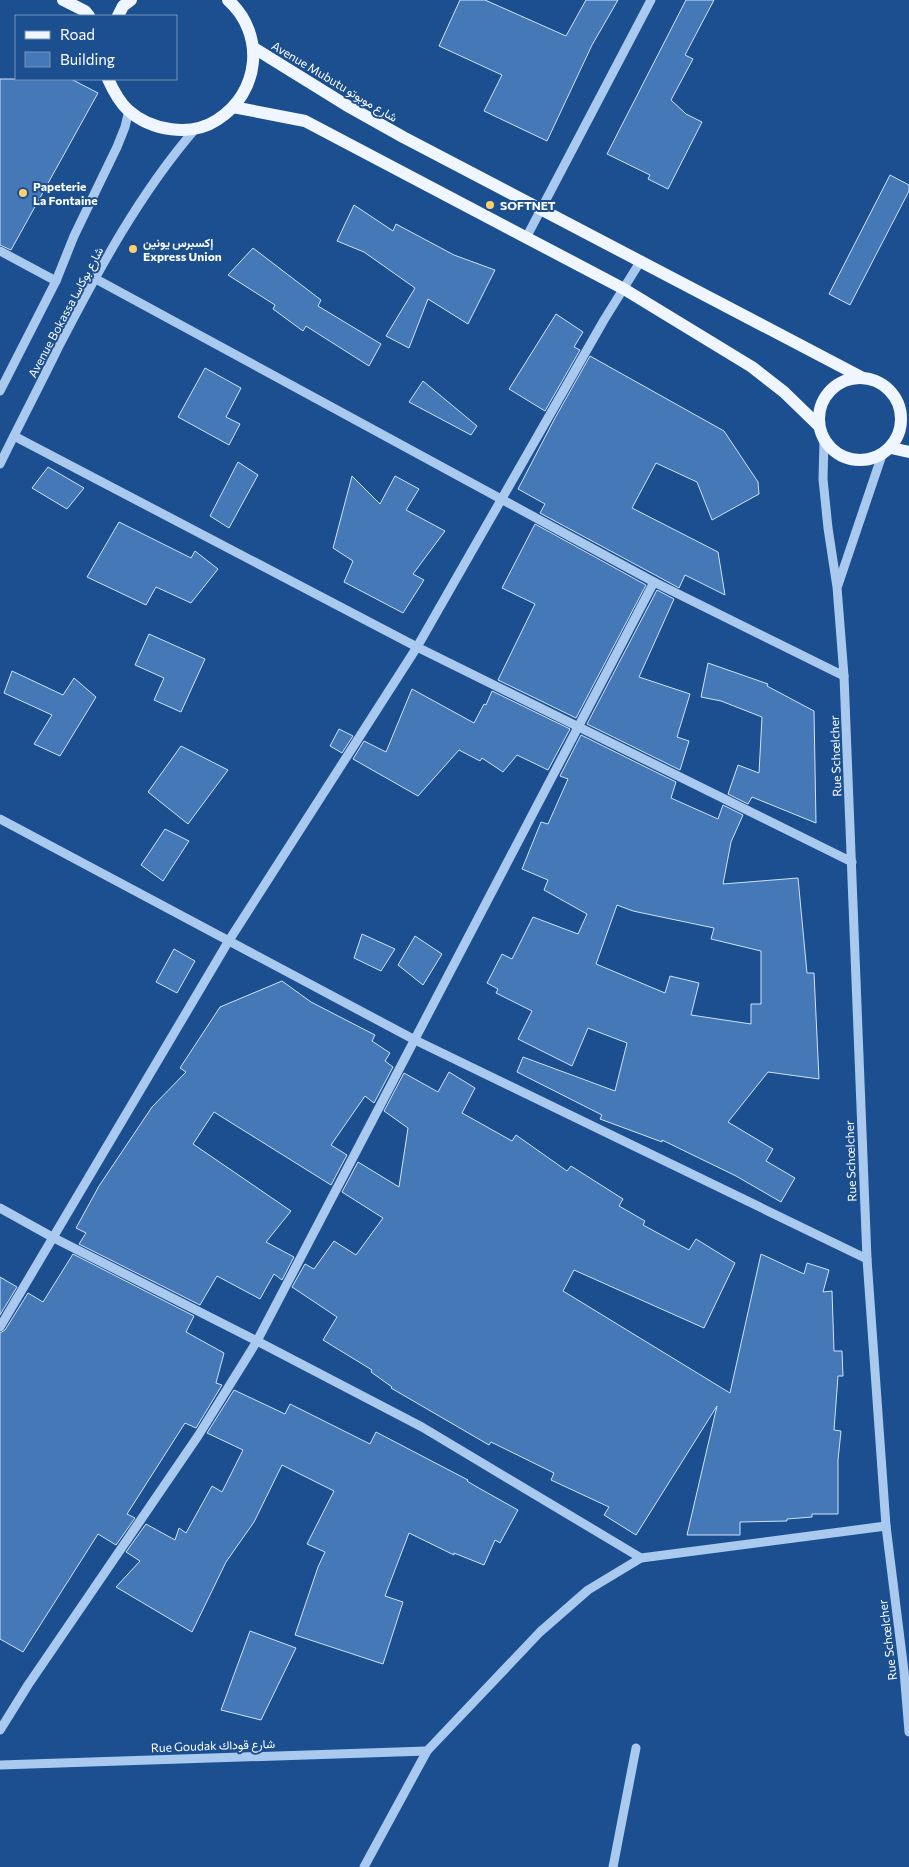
<svg xmlns="http://www.w3.org/2000/svg" width="909" height="1867" font-family="Commissioner,Vazirmatn,sans-serif">
	<rect width="100%" height="100%" fill="#1b4f8f"/>
	<g fill="#4478b7" stroke="#cfe3fa" fill-rule="evenodd">
		<polygon points="460,0 485,0 566,36 586,0 618,0 592,45 547,141 484,111 502,75 439,46"/>
		<polygon points="686,0 714,0 685,55 693,59 671,100 686,114 702,122 668,189 648,179 650,175 607,154"/>
		<polygon points="0,79 71,79 98,93 11,250 0,245"/>
		<polygon points="890,175 909,185 909,191 850,305 829,294"/>
		<polygon points="354,205 393,231 396,224 454,255 495,270 468,324 428,299 409,348 386,336 415,288 364,252 337,241"/>
		<polygon points="253,248 321,300 318,306 381,344 369,366 306,326 303,331 273,309 275,305 228,275"/>
		<polygon points="556,314 583,332 574,347 580,350 545,411 509,389"/>
		<polygon points="590,356 724,431 758,482 759,494 712,520 697,482 656,463 632,508 718,552 725,595 685,575 679,588 657,576 540,513 545,504 518,489 555,418"/>
		<polygon points="205,368 241,388 226,417 240,424 229,445 178,417"/>
		<polygon points="423,381 477,426 471,435 409,402"/>
		<polygon points="238,462 258,475 229,528 210,516"/>
		<polygon points="48,467 84,488 67,509 32,488"/>
		<polygon points="352,476 380,504 395,476 419,489 406,510 445,531 413,574 424,580 403,613 344,582 353,561 333,548"/>
		<polygon points="119,522 191,558 195,551 218,569 191,603 156,587 146,605 87,577"/>
		<polygon points="535,524 646,585 576,718 498,680 535,604 502,588"/>
		<polygon points="657,590 674,599 639,677 690,694 677,737 689,741 680,770 587,724"/>
		<polygon points="149,634 205,659 181,712 154,700 164,678 135,665"/>
		<polygon points="708,663 768,684 767,686 814,711 816,823 752,797 748,804 728,794 738,765 759,773 762,717 721,701 701,697"/>
		<polygon points="12,671 63,695 74,678 96,697 60,756 34,744 52,715 4,693"/>
		<polygon points="412,689 474,723 484,704 486,705 492,691 570,729 548,770 517,755 503,772 482,758 480,761 459,750 418,796 353,759 364,741 386,752"/>
		<polygon points="339,729 353,736 342,753 330,746"/>
		<path d="M581 735 676 782 671 798 718 819 723 805 743 815 731 842 723 884 798 878 807 973H814L819 1079 768 1072 728 1122 773 1149 766 1161 795 1178 781 1202 736 1176 662 1140V1142L600 1119 602 1115 517 1072 523 1057 615 1091 627 1043 588 1028 572 1066 518 1039 532 1011 496 993 498 989 487 983 502 954 512 959 533 917 578 934 587 914 544 890 548 880 522 869 541 822 548 824 568 779 560 776ZM617 905 633 911 714 928 711 939 761 951V1004H751V1024L691 1015 699 983 670 976 665 993 596 964Z"/>
		<polygon points="181,746 228,770 188,824 148,792"/>
		<polygon points="165,829 189,841 163,881 141,865"/>
		<polygon points="362,934 395,949 381,971 354,958"/>
		<polygon points="415,936 442,954 423,985 398,965"/>
		<polygon points="174,949 195,961 177,993 156,982"/>
		<polygon points="282,981 311,1002 375,1035 372,1041 390,1053 385,1061 393,1067 374,1103 365,1096 331,1145 347,1155 331,1185 214,1112 193,1144 291,1211 266,1242 294,1257 282,1280 274,1274 260,1299 217,1276 200,1305 79,1244 86,1233 76,1228 99,1186 152,1107 186,1072 180,1068 220,1007"/>
		<polygon points="449,1072 475,1088 462,1113 512,1141 516,1135 567,1171 571,1166 623,1199 619,1206 645,1221 643,1225 689,1250 696,1239 735,1263 704,1328 574,1270 563,1291 730,1393 761,1254 804,1274 807,1263 829,1270 823,1292 832,1291 834,1351 842,1351 843,1376 838,1376 834,1430 841,1431 838,1460 838,1514 812,1514 812,1517 787,1519 787,1521 740,1522 740,1535 687,1535 717,1406 636,1535 604,1515 609,1507 551,1480 554,1473 491,1442 489,1445 391,1388 392,1387 371,1372 372,1370 323,1340 337,1317 292,1287 305,1264 314,1269 334,1241 356,1255 383,1218 342,1192 358,1162 399,1187 408,1128 384,1111 404,1073 438,1092"/>
		<polygon points="73,1254 194,1316 186,1332 224,1353 216,1383 222,1385 196,1428 185,1423 127,1514 135,1518 116,1545 98,1534 23,1652 0,1639 0,1333 5,1330 28,1293 43,1302"/>
		<polygon points="0,1277 17,1287 0,1315"/>
		<polygon points="234,1390 285,1414 290,1404 370,1444 376,1432 468,1480 467,1481 477,1487 518,1510 500,1543 495,1540 484,1565 454,1553 454,1555 409,1533 385,1596 403,1602 383,1664 295,1635 318,1567 325,1552 307,1544 334,1491 282,1465 254,1522 226,1562 192,1632 116,1587 140,1561 126,1552 146,1524 175,1540 179,1528 186,1533 212,1486 222,1492 243,1450 207,1433"/>
		<polygon points="250,1631 296,1648 261,1720 221,1710"/>
	</g>
	<g fill="none" stroke-linecap="round" stroke-linejoin="round">
		<g stroke="#a9c9ee" stroke-width="9">
			<polyline points="527,236 651,0"/>
			<polyline points="0,251 56,281"/>
			<polyline points="94,278 654,582 844,676"/>
			<polyline points="0,391 56,281 74,236 117,147 125,127 129,110"/>
			<polyline points="14,436 417,647 852,862"/>
			<polyline points="824,440 823,479 828,528 837,587 844,676 867,1259 886,1526 904,1671 909,1732"/>
			<path d="M0 464C19 425 39 387 58 348 98 271 139 194 196 128"/>
			<polyline points="838,585 882,455"/>
			<polyline points="0,819 415,1040 867,1259"/>
			<polyline points="0,1208 54,1238 257,1341 422,1427 641,1558"/>
			<polyline points="0,1327 228,942 417,647 604,320 640,262"/>
			<polyline points="0,1730 28,1685 198,1436 257,1341 654,582"/>
			<polyline points="0,1765 427,1751"/>
			<polyline points="364,1867 427,1751 540,1632 588,1590 641,1558 886,1526"/>
			<polyline points="613,1867 636,1748"/>
		</g>
		<g stroke="#f0f6ff" stroke-width="12">
			<polyline points="63,0 85,11 89,16"/>
			<polyline points="118,16 123,6 131,0"/>
			<polyline points="254,48 346,105 403,137 863,378"/>
			<path d="M108 79C113 90 119 102 128 110 151 131 191 137 217 120 260 93 266 34 228 0"/>
			<polyline points="233,107 305,121 624,289 752,367 784,392 819,426"/>
			<circle cx="860" cy="419" r="41"/>
			<polyline points="891,448 909,452"/>
		</g>
	</g>
	<g fill="#ffd166" stroke="#1b4f8f" stroke-width="2">
		<circle cx="23" cy="193" r="5"/>
		<circle cx="490" cy="205" r="5"/>
		<circle cx="133" cy="249" r="5"/>
	</g>
	<g text-anchor="middle" dominant-baseline="central" stroke-width="4" stroke-linejoin="round" paint-order="stroke">
		<g font-size="12" fill="#fff" stroke="#1b4f8f">
			<text transform="translate(335 81) rotate(31)">Avenue Mubutu شارع موبوتو</text>
			<text transform="translate(65 312) rotate(-62)">Avenue Bokassa شارع بوكاسا</text>
			<text transform="translate(835 756) rotate(-92)">Rue Schœlcher</text>
			<text transform="translate(850 1161) rotate(-92)">Rue Schœlcher</text>
			<text transform="translate(887 1640) rotate(-97)">Rue Schœlcher</text>
			<text transform="translate(213 1745) rotate(-2)">Rue Goudak شارع قوداك</text>
		</g>
		<g font-size="12" font-weight="bold" fill="#fff" stroke="#1b4f8f" text-anchor="start">
			<text x="33" y="186">Papeterie<tspan x="33" dy="14">La Fontaine</tspan></text>
			<text x="500" y="205">SOFTNET</text>
			<text x="143" y="242">إكسبرس يونين<tspan x="143" dy="14">Express Union</tspan></text>
		</g>
	</g>
	<rect x="15" y="15" width="162" height="65" fill="#1b4f8f" stroke="#7695bc"/>
	<rect x="25" y="31" width="25" height="8" fill="#f0f6ff" stroke="#7695bc"/>
	<text x="60" y="40" font-size="15" fill="#ffffff">Road</text>
	<rect x="25" y="52" width="25" height="15" fill="#4478b7" stroke="#7695bc"/>
	<text x="60" y="65" font-size="15" fill="#ffffff">Building</text>
</svg>
